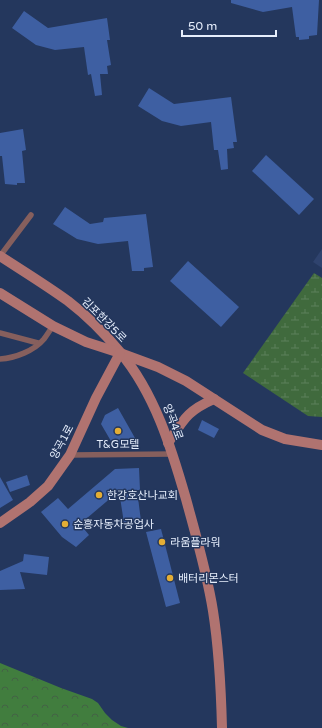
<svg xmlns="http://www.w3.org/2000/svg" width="322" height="728" font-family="'Varela Round','Noto Sans KR',sans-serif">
	<defs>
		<pattern id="forest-crowns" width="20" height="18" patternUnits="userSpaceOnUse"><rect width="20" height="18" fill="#417d3e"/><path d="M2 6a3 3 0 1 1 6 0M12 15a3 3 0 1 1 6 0" fill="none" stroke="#436245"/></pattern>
		<pattern id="wetland-marsh" width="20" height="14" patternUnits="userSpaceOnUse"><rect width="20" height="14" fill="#406a3d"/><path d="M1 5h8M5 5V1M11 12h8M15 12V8" fill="none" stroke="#5c805a"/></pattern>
	</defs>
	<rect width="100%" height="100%" fill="#24375d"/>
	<polygon fill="#2f436e" points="322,249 322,268 313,262"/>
	<polygon fill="url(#forest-crowns)" points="0,663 61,688 92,699 98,703 105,713 112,720 121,726 128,728 0,728"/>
	<polygon fill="url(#wetland-marsh)" points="314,273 322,278 322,417 308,416 243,373"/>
	<g fill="#3e5fa2">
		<polygon points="231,0 319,0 317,35 309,36 309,39 299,40 299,37 296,37 292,7 263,12 231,3"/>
		<polygon points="24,11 48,28 107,18 110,40 107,40 111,65 107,66 108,74 100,74 102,95 95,96 91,74 88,75 84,47 55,50 36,45 12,28"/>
		<polygon points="149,88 174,104 231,97 237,142 233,142 234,148 227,149 228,169 221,170 218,150 214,150 211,122 181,126 162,121 138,106"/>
		<polygon points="23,129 26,150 22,151 25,183 17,183 17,185 5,184 2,156 0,156 0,133"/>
		<polygon points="266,155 314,199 299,215 252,171"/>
		<polygon points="65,207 90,224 103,222 104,218 146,214 153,267 144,268 144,271 132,271 128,241 98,244 77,239 53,224"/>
		<polygon points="188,261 239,307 221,327 170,281"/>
		<polygon points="118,408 135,438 133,442 124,447 122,444 115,448 101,424 105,415"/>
		<polygon points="202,420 219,429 214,438 198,430"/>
		<polygon points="139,468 140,490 137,490 141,521 124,523 119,491 80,524 89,535 76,547 62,537 41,512 58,498 68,509 115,469"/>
		<polygon points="27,475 30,485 10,492 6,482"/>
		<polygon points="0,477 13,500 0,508"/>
		<polygon points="161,529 180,603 166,607 146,532"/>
		<polygon points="24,554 49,557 47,575 20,572 25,589 0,590 0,571 23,561"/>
	</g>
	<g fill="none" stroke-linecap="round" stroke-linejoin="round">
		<g stroke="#865f5d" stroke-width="5.5">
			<polyline points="0,256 31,215"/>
			<polyline points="0,333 38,343"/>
			<path d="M0 359C15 358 34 351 44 339 47 335 50 330 53 326"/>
			<polyline points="70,455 172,454"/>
		</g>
		<g stroke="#b07370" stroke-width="10">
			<path d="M0 256C23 271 46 285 68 301 85 314 106 335 120 352 155 394 171 447 186 499 196 536 207 573 213 611 219 649 221 689 222 728"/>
			<polyline points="0,293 53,326 86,342 120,353 158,367 186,381 262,430 285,439 322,445"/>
			<path d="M168 443C184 419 187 411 214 399"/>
			<polyline points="0,523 30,502 48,486 70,455 96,398 120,353"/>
		</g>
	</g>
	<g fill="#e4ae35" stroke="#24375d" stroke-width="1.5">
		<circle cx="118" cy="431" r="4"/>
		<circle cx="99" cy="495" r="4"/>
		<circle cx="65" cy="524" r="4"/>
		<circle cx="162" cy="542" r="4"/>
		<circle cx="170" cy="578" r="4"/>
	</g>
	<g text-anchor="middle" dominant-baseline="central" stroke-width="3" stroke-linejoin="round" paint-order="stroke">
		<g font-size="11" fill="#e6eefc" stroke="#24375d">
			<text transform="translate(104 320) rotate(45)">김포한강5로</text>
			<text transform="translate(173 422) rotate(69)">양곡4로</text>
			<text transform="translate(62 442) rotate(-62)">양곡1로</text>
		</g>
		<g font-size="11" fill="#e6eefc" stroke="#24375d" text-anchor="start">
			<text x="118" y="444" text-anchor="middle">T&amp;G모텔</text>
			<text x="107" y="495">한강호산나교회</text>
			<text x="73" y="524">순흥자동차공업사</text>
			<text x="170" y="542">라움플라워</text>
			<text x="178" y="578">배터리몬스터</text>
		</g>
	</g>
	<path d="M182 30v6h94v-6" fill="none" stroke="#e6eefc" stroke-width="2"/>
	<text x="188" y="30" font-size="12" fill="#e6eefc" stroke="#24375d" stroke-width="3" paint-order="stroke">50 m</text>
</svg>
